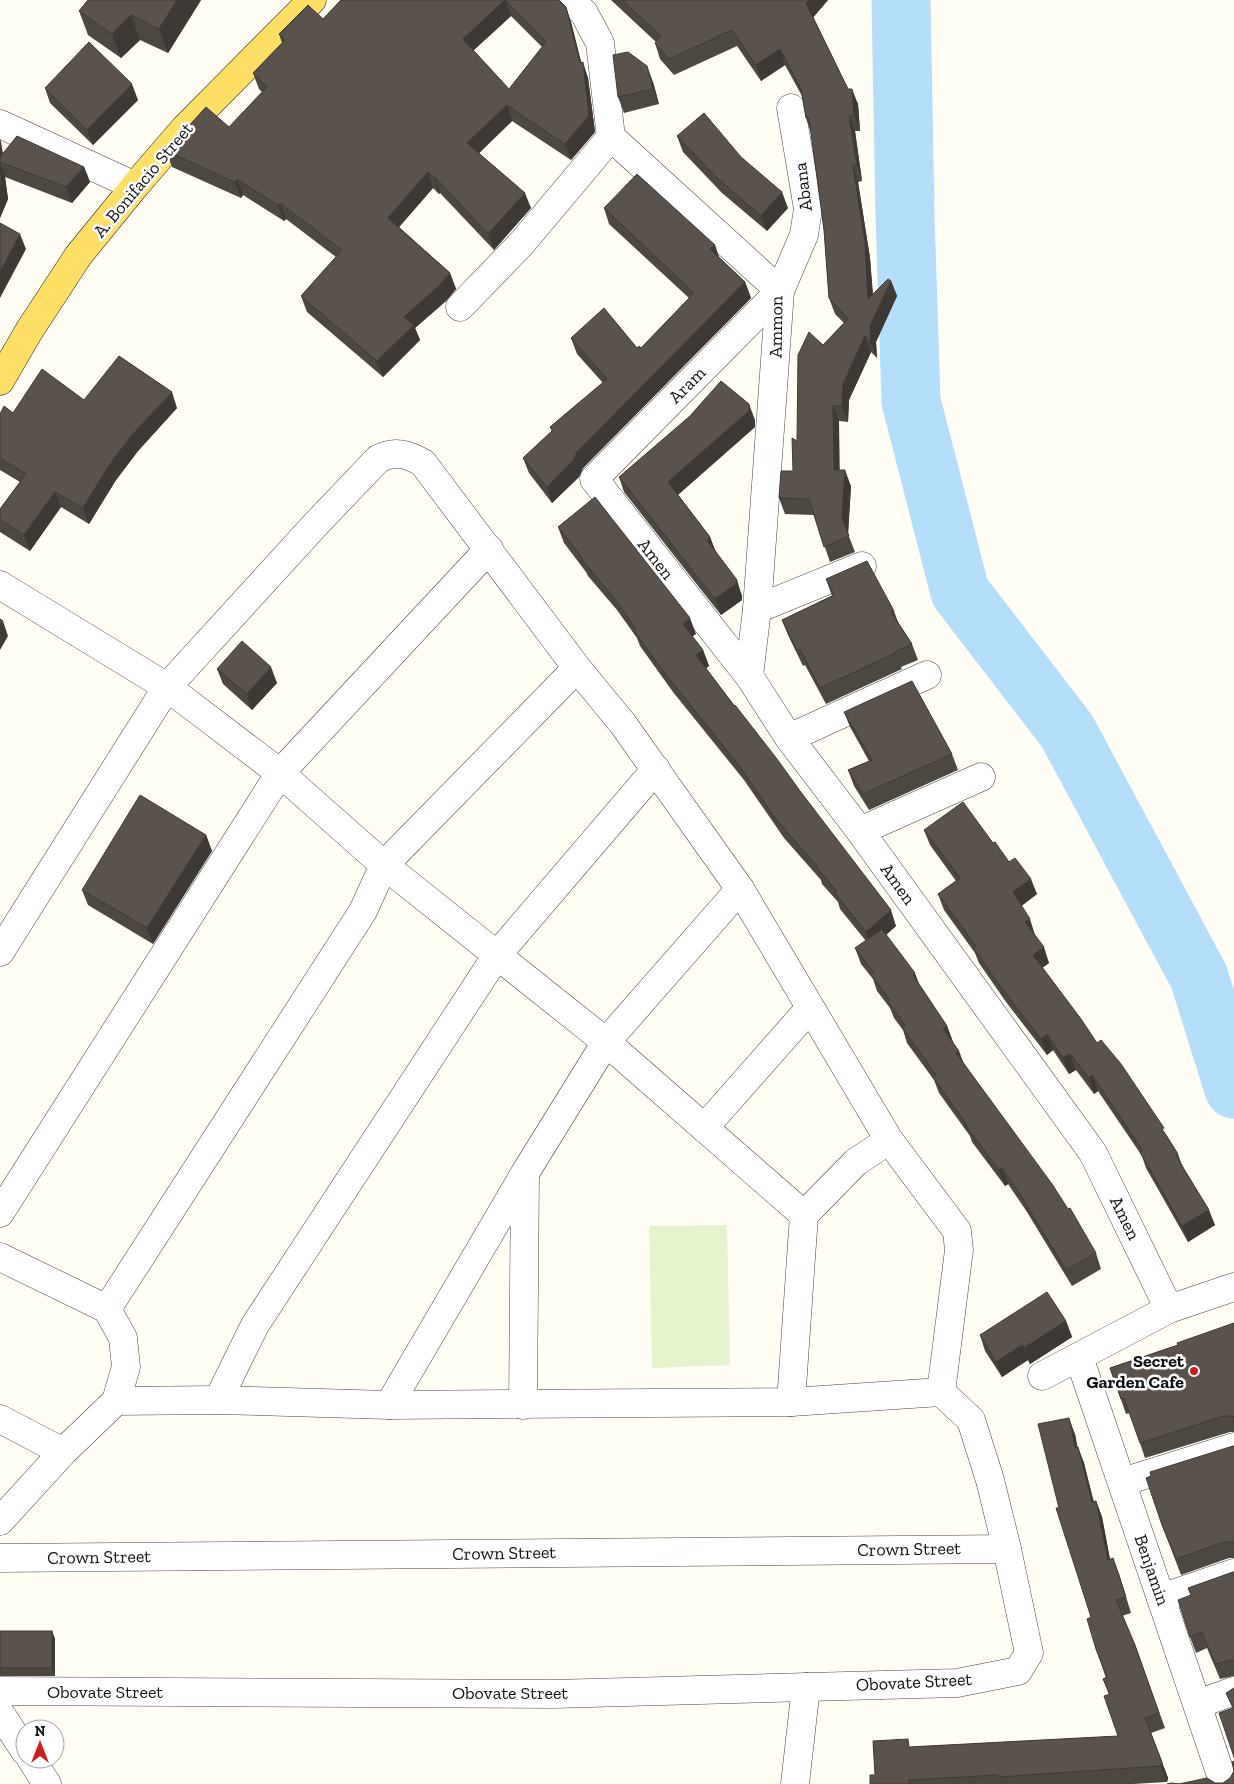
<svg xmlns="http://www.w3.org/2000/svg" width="1234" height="1784" font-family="'Zilla Slab',serif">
	<rect width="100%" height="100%" fill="#fffdf4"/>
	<polygon fill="#e5f4cc" points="727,1225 730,1365 652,1368 649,1226"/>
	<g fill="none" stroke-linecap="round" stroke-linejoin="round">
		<polyline stroke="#b3defc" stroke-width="59" points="901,0 905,215 911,401 960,592 1067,731 1199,977 1234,1089"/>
		<g stroke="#444" stroke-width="29">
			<g id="minor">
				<polyline points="571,0 584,13 600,43 611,137 780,291 757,609 749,676"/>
				<polyline points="791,108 808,209 804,235 780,291 594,479 749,676 789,738 860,831 1093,1153 1169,1309"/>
				<polyline points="0,124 135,186"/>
				<polyline points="460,307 521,244 611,137"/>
				<polyline points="0,585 167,687 280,773 384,865 606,1042 804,1215"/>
				<polyline points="757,609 862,566"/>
				<polyline points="789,738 927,675"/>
				<polyline points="860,831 981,777"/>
				<path d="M0 952 167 687 316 524 378 459C394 450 408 454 423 463L577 668 623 724 740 889 889 1140 957 1231 959 1250 941 1392"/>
				<polyline points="704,1128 810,1008"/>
				<polyline points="0,1213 280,773 489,549"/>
				<polyline points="0,1257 107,1309 123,1338 126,1367 116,1401"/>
				<polyline points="107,1309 363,911 384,865 577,668"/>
				<polyline points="1079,1357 1224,1784"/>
				<polyline points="1042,1376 1169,1309 1234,1287"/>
				<polyline points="218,1400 255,1325 497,955 656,769"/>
				<polyline points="791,1402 804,1215 856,1162 889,1140"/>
				<polyline points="389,1405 525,1173 606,1042 740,889"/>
				<polyline points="523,1405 525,1174"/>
				<polyline points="0,1419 63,1452"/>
				<polyline points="1122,1482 1234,1447"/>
				<polyline points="0,1521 63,1452 116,1401"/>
				<polyline points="0,1558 1007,1549"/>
				<polyline points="1161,1598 1234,1573"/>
				<polyline points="0,1691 553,1694 957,1683 1018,1671 1029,1653 1007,1549 990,1480 971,1420 941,1392 791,1402 389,1405 218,1400 116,1401"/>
				<polyline points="1198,1704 1234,1691"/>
				<polyline points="0,1713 25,1751"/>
				<polyline points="31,1759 47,1784"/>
				<polyline points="795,1784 806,1687"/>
			</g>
		</g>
		<g stroke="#222" stroke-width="29">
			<polyline id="major" points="0,381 29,331 78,256 135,186 185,128 312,0"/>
		</g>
		<use href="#minor" stroke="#fff" stroke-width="28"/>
		<use href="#major" stroke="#ffdf64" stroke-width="28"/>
	</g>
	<g fill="#4d4741" fill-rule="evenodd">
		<polygon points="88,0 201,0 168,53 140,40 121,58 88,35 79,11"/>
		<path d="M341 0H559L566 7 571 22 581 63 588 78 595 132 571 160 512 121 479 153 531 208 494 250 440 193 439 194 433 188 399 227 450 273 456 289 446 301 415 328 420 340 383 377 307 312 301 296 336 257 286 219 284 221 243 195 241 198 172 167 166 151 229 127 262 92 259 89 253 73 282 43 279 34 323 19ZM511 16 542 47 509 89 473 51Z"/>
		<polygon points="611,0 828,0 813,17 848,89 858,104 860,131 855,131 862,181 858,182 870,258 873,294 891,281 897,296 876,342 877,358 871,352 849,400 848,422 839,421 839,470 851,486 848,534 855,552 830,562 814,515 785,514 779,498 793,471 797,441 823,345 844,323 835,314 829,298 824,230 811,133 806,118 802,96 785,65 761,81 737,46 674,75 660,59 655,43 656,42"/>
		<polygon points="653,82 659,104 624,113 618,97"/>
		<polygon points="45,88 138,100 93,145 50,103"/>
		<polygon points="677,136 741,157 788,208 767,231 722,193 683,152"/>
		<polygon points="0,139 3,154 84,167 90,182 72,203 5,177 8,199 0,218"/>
		<polygon points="604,208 715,245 719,257 745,282 751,298 583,468 579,477 552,503 529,473 523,458 552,432 550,427 603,383 577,354 571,338 641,348 689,298 609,224"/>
		<polygon points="84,400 177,408 138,451 116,480 89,524 61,507 30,551 0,532 0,509 20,482 0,470 0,414 13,413"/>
		<polygon points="755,420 755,427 678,495 710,537 715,550 742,596 742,600 721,615 624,492 619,477"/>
		<polygon points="558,527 696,634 692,636 703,650 709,666 706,668 800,791 896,926 886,935 947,1026 953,1042 963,1062 1096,1253 1101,1269 1072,1286 1027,1212 1008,1184 1005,1186 972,1142 970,1136 939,1093 934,1080 907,1043 903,1030 894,1018 890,1008 877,991 873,979 861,964 855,948 866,941 840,909 838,902 822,884 821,880 784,838 744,780 673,692 640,646 637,638 617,610 588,576 586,572 564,543"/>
		<polygon points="826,579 894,611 898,622 912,644 918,660 901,667 902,669 826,704 805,665 803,666 788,635 782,620 832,596"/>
		<polygon points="217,669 277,683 252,710 223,684"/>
		<polygon points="844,712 952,754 958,770 869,810 854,786 848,770 869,761 850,727"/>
		<polygon points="924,830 993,843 1037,894 1021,906 1035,935 1049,963 1042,968 1097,1043 1167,1136 1178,1154 1182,1165 1215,1225 1188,1242 1146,1168 1142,1156 1098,1091 1094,1094 1076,1070 1069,1074 1053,1050 1047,1055 1006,1002 979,963 975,953 944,910 938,894 956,881 930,845"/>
		<polygon points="206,835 212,851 153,944 88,905 82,890"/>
		<polygon points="1066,1321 1072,1337 1030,1364 1028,1360 1002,1377 985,1351 980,1335"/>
		<polygon points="1234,1323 1234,1432 1230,1432 1145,1458 1130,1413 1126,1414 1110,1368 1178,1345"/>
		<polygon points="1075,1434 1077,1447 1084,1463 1093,1502 1096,1501 1102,1517 1110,1559 1119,1574 1131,1613 1122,1616 1135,1645 1165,1728 1151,1733 1168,1778 1167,1782 1133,1784 870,1784 875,1775 911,1747 1118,1736 1109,1695 1103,1679 1106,1678 1096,1649 1091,1617 1059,1508"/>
		<polygon points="1234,1446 1234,1558 1229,1558 1181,1575 1162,1525 1151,1476"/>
		<polygon points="1234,1572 1234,1676 1220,1679 1207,1648 1196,1653 1190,1637 1190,1595"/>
		<polygon points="0,1631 52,1631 55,1639 55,1676 0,1676"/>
	</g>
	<g fill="#3f3935">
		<polygon points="177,0 201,0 168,53 159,29"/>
		<polygon points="505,0 511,16 468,55 463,39"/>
		<polygon points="809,0 828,0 812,19 806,3"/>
		<polygon points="566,7 571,22 584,73 583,62 588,78 595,132 571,160 565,144 580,63"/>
		<polygon points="131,15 140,40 121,58 112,34"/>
		<polygon points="780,49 785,65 761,81 756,65"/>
		<polygon points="647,66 653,82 659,104 653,89"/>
		<polygon points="132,84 138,100 93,145 87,130"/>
		<polygon points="852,89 858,104 860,131 854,115"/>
		<polygon points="507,105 512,121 473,159 467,143"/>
		<polygon points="849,116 855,131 862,181 857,165"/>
		<polygon points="0,139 1,142 4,163 0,160"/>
		<polygon points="0,162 5,177 8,199 0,218"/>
		<polygon points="853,166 858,182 870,258 874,314 868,299"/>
		<polygon points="84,167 90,182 72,203 66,187"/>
		<polygon points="428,172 433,188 394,233 388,218"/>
		<polygon points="435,177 440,193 439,194 434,178"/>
		<polygon points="237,179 243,195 241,198 235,182"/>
		<polygon points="782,192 788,208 767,231 761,216"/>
		<polygon points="525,193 531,208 494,250 488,234"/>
		<polygon points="280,203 286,219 284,221 278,205"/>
		<polygon points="20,234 26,249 0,298 0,272"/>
		<polygon points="715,245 720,261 710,249"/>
		<polygon points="450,273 456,289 446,301 415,328 420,340 383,377 377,361 404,317"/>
		<polygon points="891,281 897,296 876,342 877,358 871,343 870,326"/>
		<polygon points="745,282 751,298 583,468 579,477 552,503 547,487 577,452"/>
		<polygon points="865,336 871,352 849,400 848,422 842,406 843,384"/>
		<polygon points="172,392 177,408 138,451 116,480 89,524 83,508 110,464 132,435"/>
		<polygon points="749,404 755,420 755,427 674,498 668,482"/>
		<polygon points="833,406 839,421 840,486 834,470"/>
		<polygon points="845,470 851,486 848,534 842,518"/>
		<polygon points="55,492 61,507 30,551 24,535"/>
		<polygon points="710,537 716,553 707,540"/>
		<polygon points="737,580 742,596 742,600 721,615 715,599"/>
		<polygon points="690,618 696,634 688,639 683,624"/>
		<polygon points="3,621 8,636 0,650 0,625"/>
		<polygon points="703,650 709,666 702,671 696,655"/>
		<polygon points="271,667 277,683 252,710 247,694"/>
		<polygon points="206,835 212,851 153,944 147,928"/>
		<polygon points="1031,879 1037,894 1019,908 1013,892"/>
		<polygon points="891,910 896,926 871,948 866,932"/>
		<polygon points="1030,919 1035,935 1031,938 1025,922"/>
		<polygon points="1044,947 1049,963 1038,971 1033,955"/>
		<polygon points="915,973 921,989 913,975"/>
		<polygon points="947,1026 953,1042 943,1029"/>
		<polygon points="1047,1034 1053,1050 1047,1055 1041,1039"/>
		<polygon points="959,1051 965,1067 956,1053"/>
		<polygon points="1070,1054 1076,1070 1069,1074 1063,1058"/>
		<polygon points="1092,1075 1098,1091 1094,1094 1089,1078"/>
		<polygon points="1002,1168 1008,1184 1005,1186 999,1170"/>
		<polygon points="1209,1210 1215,1225 1188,1242 1182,1226"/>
		<polygon points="1066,1321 1072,1337 1030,1364 1024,1348"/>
		<polygon points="1022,1345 1028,1360 1002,1377 996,1362"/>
		<polygon points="1069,1418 1075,1434 1081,1464 1075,1448"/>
		<polygon points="1078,1447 1084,1463 1098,1518 1092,1502"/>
		<polygon points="1096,1501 1102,1517 1113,1576 1108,1560"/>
		<polygon points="1113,1558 1119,1574 1131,1613 1126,1597"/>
		<polygon points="52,1631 55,1639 55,1676 52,1668"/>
		<polygon points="1162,1762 1168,1778 1167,1782 1161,1766"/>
	</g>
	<g fill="#5a524c" stroke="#3f3935" fill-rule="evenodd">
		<polygon points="88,0 177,0 159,29 131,15 112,34 79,11"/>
		<path d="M341 0H559L566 7 580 63 583 62 589 116 565 144 507 105 467 143 525 193 488 234 435 177 434 178 428 172 388 218 450 273 440 285 404 317 414 325 377 361 301 296 342 250 280 203 278 205 237 179 235 182 166 151 206 107 229 127 267 87 253 73 285 40 279 34 308 5 323 19ZM505 0 546 42 509 89 463 39Z"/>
		<polygon points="622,0 809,0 806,3 848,89 852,89 854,115 849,116 857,165 853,166 865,242 868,299 888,279 891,281 870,326 871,343 865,336 843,384 842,406 833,406 834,470 845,470 842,518 849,536 824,547 809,499 779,498 781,471 793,471 792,438 797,441 798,355 809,332 823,345 848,319 829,298 824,230 809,118 806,118 801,89 780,49 756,65 732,30 669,59 655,43 661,36"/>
		<polygon points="89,42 132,84 87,130 45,88"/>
		<polygon points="628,52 647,66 653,89 618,97 613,55"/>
		<polygon points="704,113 741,157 782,192 761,216 716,177 677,136"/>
		<polygon points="17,136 84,167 66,187 0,162 0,157"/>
		<polygon points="0,164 2,183 0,189"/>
		<polygon points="637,174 715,245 710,249 745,282 577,452 573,461 547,487 523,458 553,430 550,427 607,379 571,338 604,308 637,348 639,346 641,348 694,293 604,208"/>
		<polygon points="0,223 20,234 0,272"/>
		<polygon points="119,356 172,392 132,435 110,464 83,508 55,492 24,535 0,519 0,509 26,474 0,458 0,414 4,406 13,413 42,369 84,400"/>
		<polygon points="721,381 749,404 749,411 668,482 710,537 707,540 737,580 736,584 715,599 619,477 690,416"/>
		<polygon points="595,497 690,618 683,624 703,650 696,655 734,706 735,705 777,759 800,791 891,910 866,932 835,893 837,891 817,868 818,867 778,822 738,764 667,676 634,631 636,629 611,594 582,560 583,559 558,527"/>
		<polygon points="867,561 894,611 891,612 912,644 895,652 896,653 820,688 800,649 797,651 782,620 834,595 826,579"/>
		<polygon points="0,619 3,621 0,625"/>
		<polygon points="242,641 271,667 247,694 217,669"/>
		<polygon points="912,681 952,754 863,794 848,770 872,760 844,712"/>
		<polygon points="140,795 206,835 147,928 82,890"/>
		<polygon points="963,802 993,843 995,842 1009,862 1015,858 1031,879 1013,892 1030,919 1025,922 1044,947 1033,955 1081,1019 1097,1043 1101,1040 1121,1064 1164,1128 1162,1129 1178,1154 1176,1156 1209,1210 1182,1226 1140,1152 1143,1151 1092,1075 1089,1078 1070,1054 1063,1058 1047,1034 1041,1039 1000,986 973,947 976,946 938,894 960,878 924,830"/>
		<polygon points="882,929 915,973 913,975 947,1026 943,1029 959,1051 956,1053 1052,1184 1068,1209 1070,1208 1096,1253 1066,1270 1021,1196 1002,1168 999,1170 966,1126 967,1125 933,1077 936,1075 902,1027 905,1025 888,1002 890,1000 871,975 874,973 855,948"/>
		<polygon points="1047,1292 1066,1321 1024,1348 1022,1345 996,1362 980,1335"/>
		<polygon points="1234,1323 1234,1417 1231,1416 1224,1416 1140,1443 1124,1398 1121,1399 1110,1368 1178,1345 1177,1343"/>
		<polygon points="1069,1418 1075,1448 1078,1447 1092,1502 1096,1501 1108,1560 1113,1558 1126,1597 1116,1600 1135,1645 1159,1713 1145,1718 1162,1762 1161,1766 998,1777 998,1775 909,1780 909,1784 870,1784 870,1775 875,1775 873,1741 908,1739 909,1747 1118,1736 1104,1696 1110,1694 1103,1679 1107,1677 1096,1649 1087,1619 1091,1617 1056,1508 1059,1508 1038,1424"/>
		<polygon points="1233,1446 1234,1446 1234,1543 1232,1542 1224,1542 1176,1559 1162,1525 1146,1478 1151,1476 1150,1472"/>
		<polygon points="1233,1572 1234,1572 1234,1661 1231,1660 1215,1664 1202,1632 1190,1637 1178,1600 1191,1595 1188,1588"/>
		<rect x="0" y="1631" width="52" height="37"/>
		<polygon points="1234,1688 1234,1757 1219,1713 1233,1708 1226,1693"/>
		<polygon points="1234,1761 1234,1784 1167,1784 1171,1783 1179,1784 1207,1778 1215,1783 1223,1783 1230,1778 1234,1771 1232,1762"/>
	</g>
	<circle fill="#cf1a1c" stroke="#fff" stroke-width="2" cx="1194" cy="1371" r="5"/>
	<g text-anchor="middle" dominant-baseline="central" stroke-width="5" stroke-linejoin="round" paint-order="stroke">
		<g font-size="18" fill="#111" stroke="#fff">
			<text transform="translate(143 180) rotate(-50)">A. Bonifacio Street</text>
			<text transform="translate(803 187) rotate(-97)">Abana</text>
			<text transform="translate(776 327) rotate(-89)">Ammon</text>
			<text transform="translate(687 385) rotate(-45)">Aram</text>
			<text transform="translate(656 559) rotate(52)">Amen</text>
			<text transform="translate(898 884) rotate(54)">Amen</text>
			<text transform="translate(1125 1218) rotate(64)">Amen</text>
			<text transform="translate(909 1549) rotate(-1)">Crown Street</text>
			<text transform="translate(504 1553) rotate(-1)">Crown Street</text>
			<text transform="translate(99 1557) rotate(-1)">Crown Street</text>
			<text transform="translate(1152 1570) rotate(71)">Benjamin</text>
			<text transform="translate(914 1682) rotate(-3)">Obovate Street</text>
			<text x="105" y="1692">Obovate Street</text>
			<text x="510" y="1693">Obovate Street</text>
		</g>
		<g font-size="18" font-weight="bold" fill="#111" stroke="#fff" text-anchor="end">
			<text x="1184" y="1361">Secret<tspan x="1184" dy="21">Garden Cafe</tspan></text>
		</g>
	</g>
	<g transform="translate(40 1744)"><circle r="24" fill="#ffffff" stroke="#a0a0a0"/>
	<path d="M0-4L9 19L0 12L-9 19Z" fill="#cf1a1c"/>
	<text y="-8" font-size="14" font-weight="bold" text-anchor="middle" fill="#111111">N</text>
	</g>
</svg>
